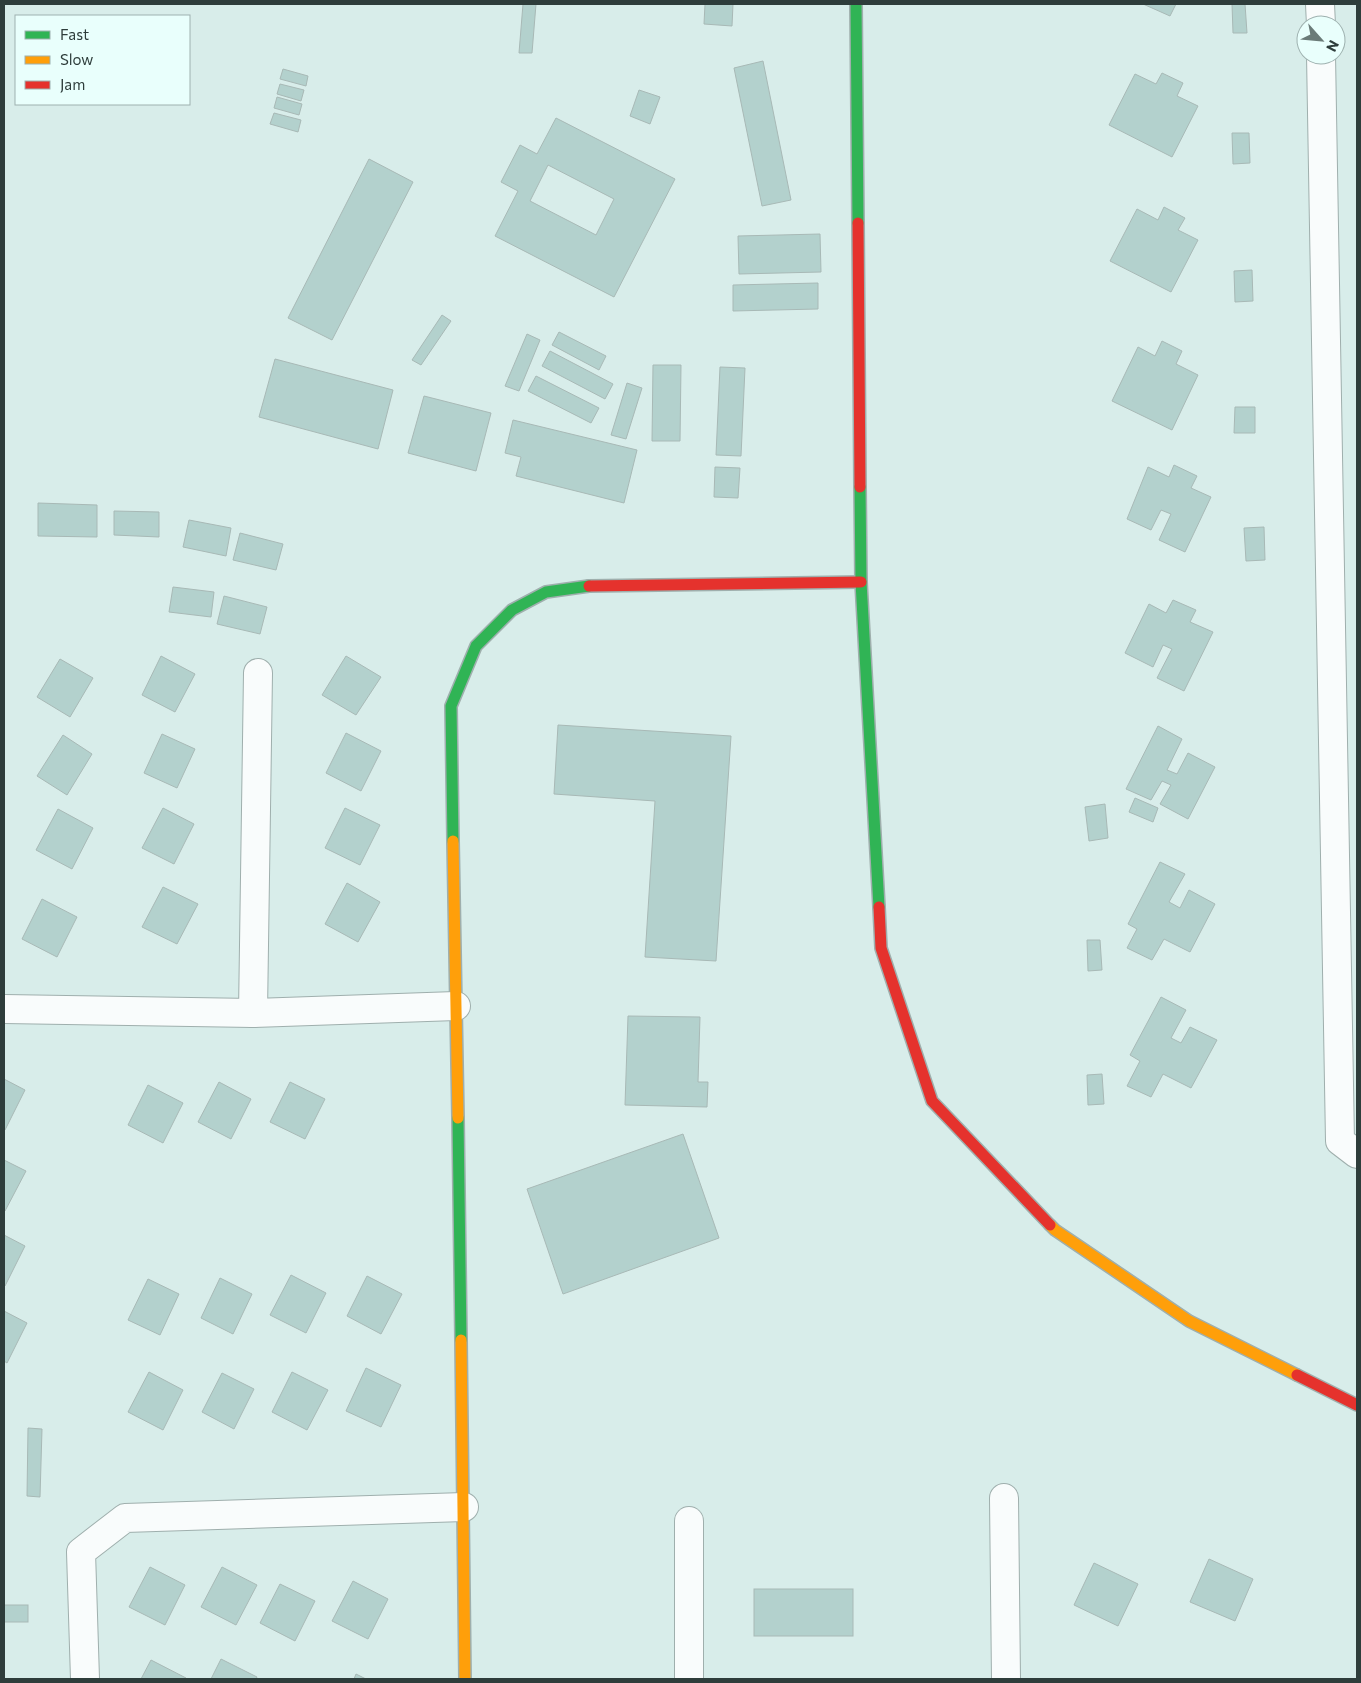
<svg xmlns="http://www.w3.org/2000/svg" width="1361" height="1683" font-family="Commissioner,sans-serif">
	<rect width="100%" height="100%" fill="#d8edea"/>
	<g fill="#b3d1cd" stroke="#a8b9b6" fill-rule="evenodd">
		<polygon points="523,4 536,4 532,53 519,53"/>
		<polygon points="705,4 733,4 732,26 704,24"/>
		<polygon points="1143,4 1176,4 1170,16"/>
		<polygon points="1232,4 1245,4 1247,33 1233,33"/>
		<polygon points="763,61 791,200 762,206 734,68"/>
		<polygon points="283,69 308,76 306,86 280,79"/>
		<polygon points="1162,73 1183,83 1177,96 1198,106 1172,157 1109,125 1135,74 1156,84"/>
		<polygon points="280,84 304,90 301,101 277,94"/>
		<polygon points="639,90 660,97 650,124 630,116"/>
		<polygon points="277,97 302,104 299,115 274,108"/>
		<polygon points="274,113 301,120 298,132 270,124"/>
		<path d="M556 118 675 179 614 297 495 236 518 191 501 182 520 145 537 154ZM548 165 614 199 596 235 530 201Z"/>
		<polygon points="1232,133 1249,133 1250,163 1233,164"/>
		<polygon points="369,159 413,182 332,340 288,318"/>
		<polygon points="1164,207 1185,218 1178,230 1198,240 1171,292 1110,261 1137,209 1158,220"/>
		<polygon points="820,234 821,272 739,274 738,236"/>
		<polygon points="1252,270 1253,301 1235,302 1234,271"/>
		<polygon points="818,283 818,309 733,311 733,285"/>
		<polygon points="442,315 451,321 421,365 412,360"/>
		<polygon points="559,332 606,356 599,370 552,345"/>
		<polygon points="527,334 540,340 519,391 505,386"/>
		<polygon points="1162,341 1182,351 1176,364 1198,375 1172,430 1112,401 1138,347 1155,356"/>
		<polygon points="550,351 613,384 605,399 542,366"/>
		<polygon points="275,359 393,390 378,449 259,417"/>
		<polygon points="653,365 681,365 680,441 652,441"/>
		<polygon points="720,367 745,368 741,456 716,455"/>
		<polygon points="536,376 599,408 591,423 528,391"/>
		<polygon points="627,383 642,388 626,439 611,435"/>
		<polygon points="424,396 491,413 476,471 408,453"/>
		<polygon points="1235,407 1255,407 1255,433 1234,433"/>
		<polygon points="513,420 637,450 624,503 516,476 521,457 505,453"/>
		<polygon points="1174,465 1197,476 1191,488 1211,497 1185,552 1159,540 1171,514 1161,510 1151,530 1127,519 1148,467 1169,477"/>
		<polygon points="715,467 740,468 738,498 714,497"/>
		<polygon points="38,503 97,505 97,537 38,536"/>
		<polygon points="114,511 159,512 159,537 114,535"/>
		<polygon points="189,520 231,528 226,556 183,547"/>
		<polygon points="1264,527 1265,560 1246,561 1244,528"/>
		<polygon points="240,533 283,544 276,570 233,560"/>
		<polygon points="173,587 214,592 211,617 169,612"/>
		<polygon points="224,596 267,607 260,634 217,624"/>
		<polygon points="1173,600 1196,610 1190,622 1213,632 1184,691 1157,678 1172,649 1163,645 1153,667 1125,653 1149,604 1166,613"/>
		<polygon points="161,656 195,674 175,712 142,695"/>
		<polygon points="346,656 381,677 356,715 322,695"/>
		<polygon points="60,659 93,678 70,717 37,697"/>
		<polygon points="558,725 731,736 716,961 645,957 655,801 554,794"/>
		<polygon points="1158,726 1182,739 1167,770 1177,774 1188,753 1215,767 1188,819 1160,804 1171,785 1162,781 1151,800 1126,789"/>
		<polygon points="346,733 381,751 361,791 326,773"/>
		<polygon points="162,734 195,749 177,788 144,773"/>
		<polygon points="63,735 92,754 67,795 37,776"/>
		<polygon points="1135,798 1158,808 1153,822 1129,812"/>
		<polygon points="1105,804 1108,838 1089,841 1085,807"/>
		<polygon points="163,808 194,824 174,864 142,848"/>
		<polygon points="345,808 380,825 360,865 325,848"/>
		<polygon points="58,809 93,828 72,869 36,850"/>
		<polygon points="1160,862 1185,874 1169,902 1180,908 1189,890 1215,904 1190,952 1164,939 1152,960 1127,948 1137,929 1128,924"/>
		<polygon points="347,883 380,902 358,942 325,924"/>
		<polygon points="163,887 198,904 177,944 142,927"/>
		<polygon points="42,899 77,917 57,957 22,939"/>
		<polygon points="1087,940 1100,940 1102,970 1088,971"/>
		<polygon points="1161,997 1186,1010 1171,1038 1181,1043 1190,1027 1217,1040 1191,1088 1163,1074 1151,1097 1127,1086 1140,1061 1130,1055"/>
		<polygon points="628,1016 700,1017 698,1082 708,1082 707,1107 625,1105"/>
		<polygon points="1102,1074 1104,1104 1088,1105 1087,1075"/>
		<polygon points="4,1079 25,1090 5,1130 4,1130"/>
		<polygon points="219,1082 251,1099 231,1139 198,1122"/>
		<polygon points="290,1082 325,1099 305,1139 270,1122"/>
		<polygon points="148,1085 183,1103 163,1143 128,1125"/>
		<polygon points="683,1134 719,1238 563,1294 527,1189"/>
		<polygon points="4,1160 26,1171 5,1211 4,1210"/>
		<polygon points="4,1235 25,1246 5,1286 4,1285"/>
		<polygon points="291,1275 326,1293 306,1333 270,1315"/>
		<polygon points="367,1276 402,1294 381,1334 347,1316"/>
		<polygon points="220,1278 252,1294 233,1334 201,1318"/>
		<polygon points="148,1279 179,1294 160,1335 128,1320"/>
		<polygon points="4,1311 27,1323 7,1363 4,1361"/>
		<polygon points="366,1368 401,1385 381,1427 346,1411"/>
		<polygon points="149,1372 183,1390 163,1430 128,1412"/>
		<polygon points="292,1372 328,1390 307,1430 272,1412"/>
		<polygon points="222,1373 254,1389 234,1429 202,1412"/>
		<polygon points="28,1428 42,1429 40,1497 27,1496"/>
		<polygon points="1209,1559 1253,1579 1235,1621 1190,1602"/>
		<polygon points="1094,1563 1138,1584 1118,1626 1074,1605"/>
		<polygon points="150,1567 185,1585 165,1625 129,1607"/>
		<polygon points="222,1567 257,1585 236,1625 201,1607"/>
		<polygon points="353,1581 388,1599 368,1639 332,1621"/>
		<polygon points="280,1584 315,1601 295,1641 260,1623"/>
		<rect x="754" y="1589" width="99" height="47"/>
		<rect x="4" y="1605" width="24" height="17"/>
		<polygon points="221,1659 257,1677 256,1679 211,1679"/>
		<polygon points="151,1660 186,1678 185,1679 141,1679"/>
		<polygon points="356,1674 366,1679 354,1679"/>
	</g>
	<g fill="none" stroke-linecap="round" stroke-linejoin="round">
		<g stroke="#9fafad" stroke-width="30">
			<g id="street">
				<polyline points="1320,4 1321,25"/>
				<polyline points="1321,55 1340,1141 1357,1154"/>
				<polyline points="4,1009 253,1013 456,1006"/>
				<polyline points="253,1013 258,673"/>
				<polyline points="1004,1498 1006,1679"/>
				<polyline points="689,1521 689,1679"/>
				<polyline points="85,1679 81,1552 125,1518 464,1507"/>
			</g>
		</g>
		<g stroke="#9fafad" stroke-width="14">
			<g id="fast">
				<polyline points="856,4 858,223"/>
				<polyline points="860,487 861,582 879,907"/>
				<polyline points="453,841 451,706 476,646 512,610 546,592 589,586"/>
				<polyline points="458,1118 461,1340"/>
			</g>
		</g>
		<g stroke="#9fafad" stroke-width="14">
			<g id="slow">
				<polyline points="453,841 458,1118"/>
				<polyline points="1050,1225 1055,1230 1189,1321 1297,1375"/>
				<polyline points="461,1340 465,1679"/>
			</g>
		</g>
		<g stroke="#9fafad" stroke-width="14">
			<g id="jam">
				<polyline points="858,223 860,487"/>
				<polyline points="589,586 861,582"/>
				<polyline points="879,907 881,948 932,1101 1050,1225"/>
				<polyline points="1297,1375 1357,1405"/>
			</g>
		</g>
		<use href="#street" stroke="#f9fcfc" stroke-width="28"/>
		<use href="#fast" stroke="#30b455" stroke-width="11"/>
		<use href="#slow" stroke="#ff9f0a" stroke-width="11"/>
		<use href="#jam" stroke="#e5322d" stroke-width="11"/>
	</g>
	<rect width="1361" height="1683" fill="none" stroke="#2e3d3b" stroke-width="10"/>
	<rect x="15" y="15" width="175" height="90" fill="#e9fffc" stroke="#9eb1af"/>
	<rect x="25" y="31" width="25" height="8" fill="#30b455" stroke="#9eb1af"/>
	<text x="60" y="40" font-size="15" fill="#2e3d3b">Fast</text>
	<rect x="25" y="56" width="25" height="8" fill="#ff9f0a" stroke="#9eb1af"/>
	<text x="60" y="65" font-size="15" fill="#2e3d3b">Slow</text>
	<rect x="25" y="81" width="25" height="8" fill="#e5322d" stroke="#9eb1af"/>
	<text x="60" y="90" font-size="15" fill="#2e3d3b">Jam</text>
	<g transform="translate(1321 40) rotate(117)"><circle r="24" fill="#e9fffc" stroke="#9eb1af"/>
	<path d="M0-4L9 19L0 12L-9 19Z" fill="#6a7b78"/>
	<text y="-8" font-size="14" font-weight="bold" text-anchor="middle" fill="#2e3d3b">N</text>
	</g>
</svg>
